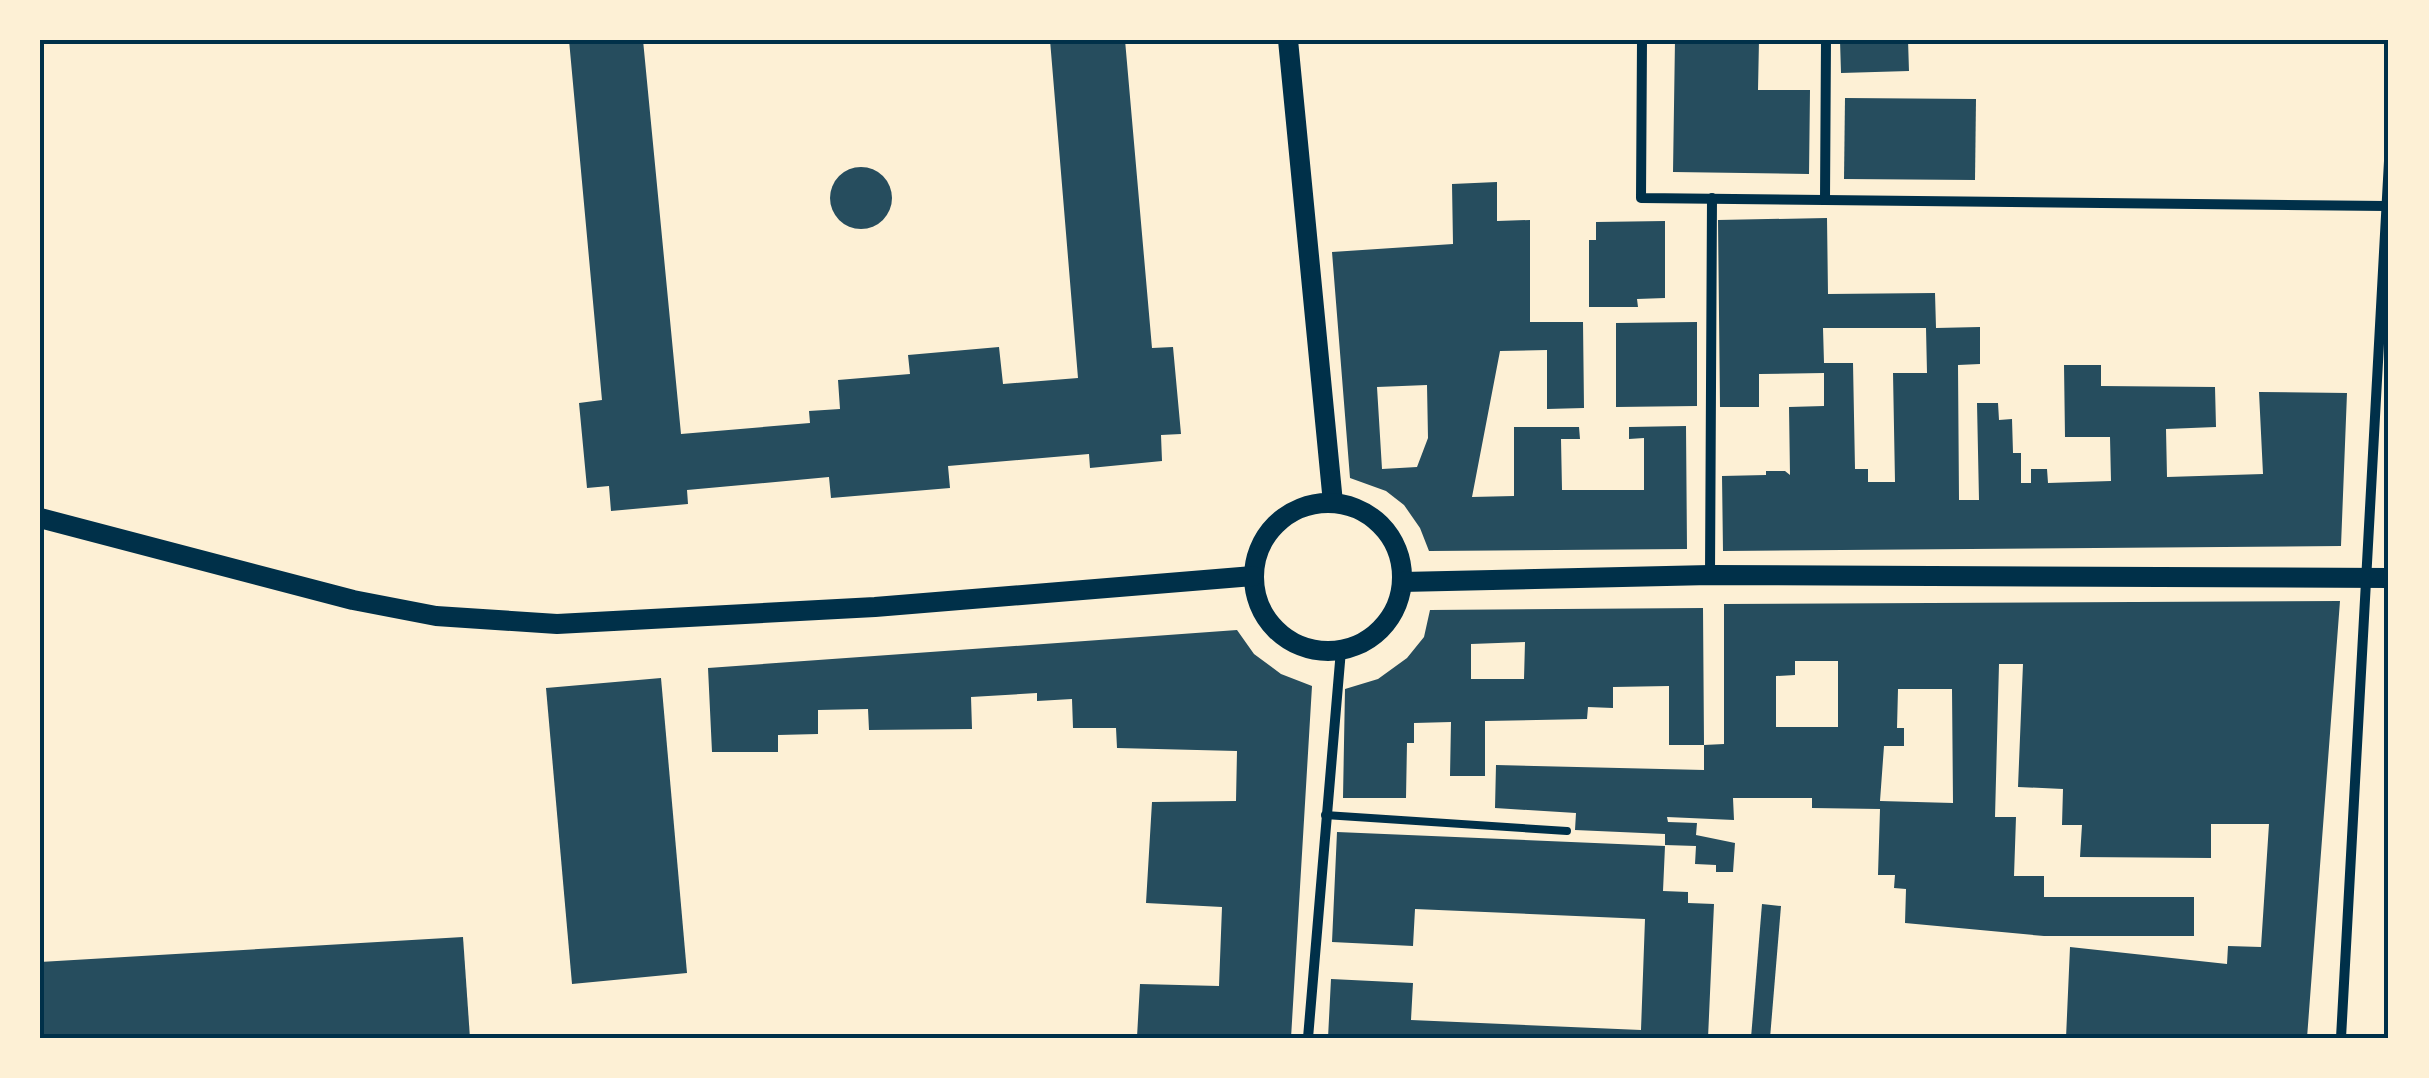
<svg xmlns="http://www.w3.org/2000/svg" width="2429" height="1078" font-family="Cabin,sans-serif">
	<rect width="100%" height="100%" fill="#fdf0d5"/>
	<g fill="#264d5e" fill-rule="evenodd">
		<polygon points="569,40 643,40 681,434 810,423 809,411 840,409 838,380 910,374 908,355 999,347 1003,384 1078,378 1050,40 1125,40 1152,348 1173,347 1181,434 1161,435 1162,461 1090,468 1089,454 948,466 950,488 831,498 829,477 687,490 688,504 611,511 609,486 587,488 579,403 602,400"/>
		<polygon points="1675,40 1759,40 1758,90 1810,90 1809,174 1673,172"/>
		<polygon points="1840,40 1908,40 1909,71 1841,73"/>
		<polygon points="1845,98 1976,99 1975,180 1844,179"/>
		<circle cx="861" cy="198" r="31"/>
		<path d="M1497 182V221L1530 220V322H1583L1584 408 1547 409V350L1500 351 1472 497 1514 496V427H1579L1580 439H1561L1562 490H1644V438L1629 439V427L1686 426 1687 549 1429 551 1420 528 1404 505 1386 491 1350 478 1332 252 1453 244 1452 184ZM1427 385 1428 438 1417 467 1382 469 1377 387Z"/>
		<path d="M1827 218 1828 294 1935 293 1936 328 1980 327V364L1958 365 1959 500H1979L1977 403H1998L1999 420 2012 419 2013 453H2021V483H2031V469H2047L2048 483 2111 481 2110 437H2065L2064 365H2101V386L2215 387 2216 427 2166 429 2167 477 2263 474 2259 392 2347 393 2341 546 1723 551 1722 476 1766 475V471H1785L1790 475 1789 407 1824 406V373L1759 374V407H1720L1718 220ZM1823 328H1926L1927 373H1893L1895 482H1868V469H1855L1853 363H1824Z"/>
		<polygon points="1665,221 1665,298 1637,299 1638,307 1589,307 1589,240 1596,240 1596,222"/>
		<polygon points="1697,322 1697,406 1616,407 1616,323"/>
		<path d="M2340 601 2307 1038H2066L2070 947 2227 964 2228 946 2261 947 2269 824H2211V858L2080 857 2082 825H2062L2063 789 2018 787 2023 664H1999L1995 817H2016L2014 876H2044V897H2194V936H2044L1905 923 1906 889 1894 888 1895 875H1878L1880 809 1812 808V798H1733L1734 820 1667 817 1668 822 1697 823 1696 835 1735 843 1733 872H1716V865L1695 864 1696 846 1665 845V834L1575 830 1576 813 1495 808 1496 765 1704 770V745L1724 744V604ZM1795 661H1838V727H1776V676L1795 675ZM1898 689H1952L1953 803 1880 801 1884 746H1904V728H1897Z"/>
		<path d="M1703 608 1704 745H1669V686L1613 687V708L1588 707 1587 719 1485 721V776H1450L1451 722 1414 723V743H1407L1406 798H1343L1345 689 1378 679 1407 658 1424 637 1430 610ZM1525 642 1524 679H1471V644Z"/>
		<polygon points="1237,630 1254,654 1281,674 1312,686 1291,1038 1137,1037 1140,984 1219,986 1222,907 1146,903 1152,802 1236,801 1237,751 1117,748 1116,728 1073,728 1072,699 1037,701 1037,693 971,697 972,729 869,730 868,709 818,710 818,734 778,735 778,752 712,752 708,668"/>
		<polygon points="661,678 687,973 572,984 546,688"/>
		<polygon points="1337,832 1665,846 1663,891 1688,892 1688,903 1714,904 1708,1038 1328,1038 1331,979 1413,983 1411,1020 1641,1030 1645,919 1415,909 1413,946 1332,942"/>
		<polygon points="1762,904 1781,906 1770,1038 1751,1038"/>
		<polygon points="463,937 470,1038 40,1038 40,962"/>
	</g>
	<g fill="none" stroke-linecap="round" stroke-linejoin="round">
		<polyline stroke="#003049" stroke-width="8" points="1325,815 1567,831"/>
		<g stroke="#003049" stroke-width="10">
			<polyline points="1642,40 1641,198 2386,206"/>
			<polyline points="1825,199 1826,40"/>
			<polyline points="1710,575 1712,198"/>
			<polyline points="1308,1038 1341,650"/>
			<polyline points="2341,1038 2389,161"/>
		</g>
		<g stroke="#003049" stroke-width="20">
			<polyline points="1288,40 1333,503"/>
			<circle cx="1328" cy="577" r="74"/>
			<polyline points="40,518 353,600 436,616 557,624 875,607 1253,576"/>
			<polyline points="1402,582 1710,575 2389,578"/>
		</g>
	</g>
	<rect width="2429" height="1078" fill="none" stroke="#fdf0d5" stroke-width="85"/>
	<rect x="42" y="42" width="2344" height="994" fill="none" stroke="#003049" stroke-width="4"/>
</svg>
